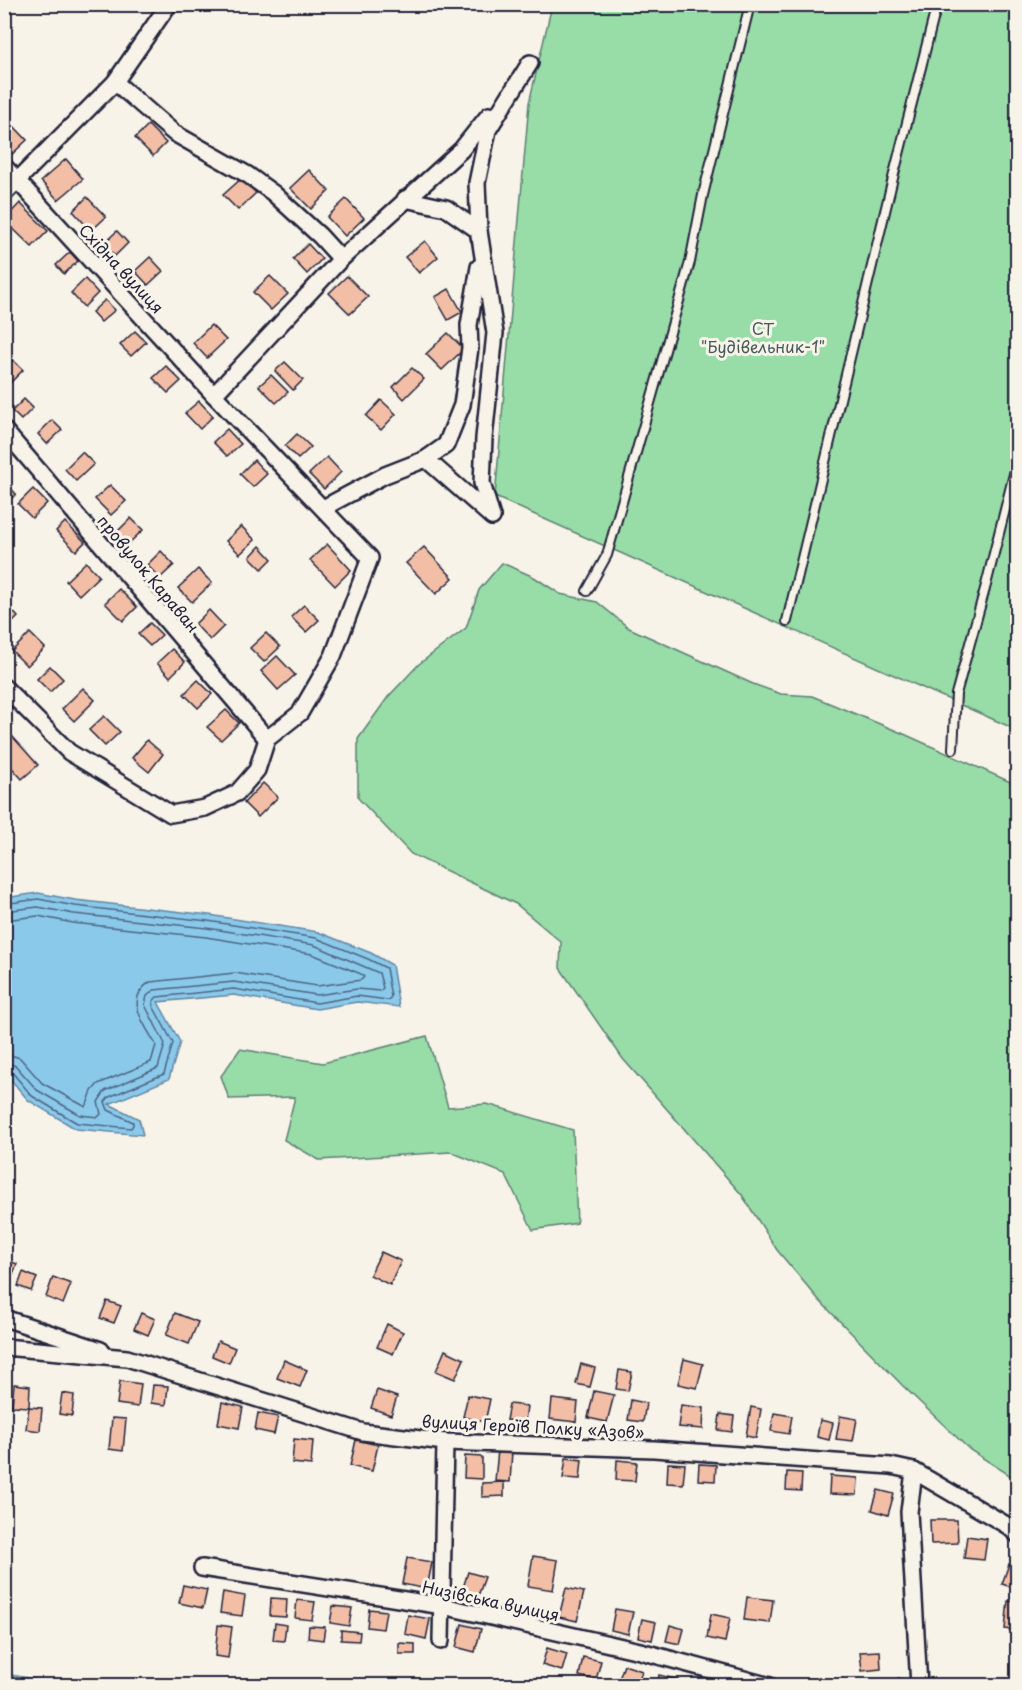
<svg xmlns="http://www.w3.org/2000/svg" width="1022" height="1690" font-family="'Playpen Sans',sans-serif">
	<rect width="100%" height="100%" fill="#f7f3e8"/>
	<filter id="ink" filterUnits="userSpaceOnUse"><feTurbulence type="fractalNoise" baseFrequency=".0167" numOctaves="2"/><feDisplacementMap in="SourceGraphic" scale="12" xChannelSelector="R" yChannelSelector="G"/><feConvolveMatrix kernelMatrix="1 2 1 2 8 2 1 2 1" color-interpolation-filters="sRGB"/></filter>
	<g filter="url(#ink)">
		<g fill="#98dca8" stroke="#5d7f72" stroke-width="1.5">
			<polygon points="552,5 1017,5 1017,730 495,497 529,103"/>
			<polygon points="502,563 534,577 560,594 597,602 629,628 753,684 781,694 812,696 904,734 1017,785 1017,1480 970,1450 903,1386 819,1300 777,1250 742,1195 623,1059 560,968 561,942 516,904 411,854 358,798 358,739 388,697 419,664 466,628 479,590"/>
			<polygon points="427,1036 448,1107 487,1104 573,1130 577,1223 533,1230 505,1174 451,1152 319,1160 284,1140 295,1097 229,1099 221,1076 240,1049 323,1063"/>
		</g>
		<g fill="#8bc9eb" stroke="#6186a5" stroke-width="1.5">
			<polygon points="38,893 75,900 209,915 318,932 371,953 392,965 399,1007 357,1002 317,1009 234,995 158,1002 180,1042 169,1079 109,1104 139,1119 143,1135 76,1129 28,1100 5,1073 5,898"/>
			<polygon points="5,1674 69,1685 5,1685"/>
		</g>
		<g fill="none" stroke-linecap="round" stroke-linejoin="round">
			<g stroke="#4c6581" stroke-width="1.5">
				<polyline points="4,904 38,899 75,906 208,921 316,938 368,959 386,968 391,997 388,1000 357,996 317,1003 234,989 157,997 153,1001 153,1006 173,1043 164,1074 109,1097 105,1102 108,1110 133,1122 133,1125 131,1128 77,1123 32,1096 11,1071 4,1070"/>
				<polyline points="4,911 38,907 74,914 207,928 314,945 379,973 383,988 380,991 357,989 317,995 234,982 154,990 147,996 145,1005 165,1044 158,1068 105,1091 98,1102 101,1114 98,1117 80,1115 37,1090 16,1066 4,1062"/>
				<path d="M4 920 38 916 73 923 206 937 312 954 361 974 364 977 361 980 317 986 235 973 150 982C123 999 145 1025 156 1045L151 1062 98 1084 92 1091 86 1107 42 1083 20 1058 4 1053"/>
			</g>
		</g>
		<g fill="#f3bea6" stroke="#22223b" stroke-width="1.5">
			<polygon points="9,121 27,140 8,158 4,154 4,126"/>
			<polygon points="148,125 166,143 153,156 135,138"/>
			<polygon points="66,159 83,179 58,200 41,181"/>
			<polygon points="309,170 329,191 311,209 290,188"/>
			<polygon points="242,178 256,193 238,210 223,195"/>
			<polygon points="87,197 106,217 91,231 73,211"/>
			<polygon points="346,199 364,218 345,236 327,217"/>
			<polygon points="20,203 48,231 32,247 4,220"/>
			<polygon points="117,231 128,243 115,256 103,244"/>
			<polygon points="425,241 438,257 419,273 405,257"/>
			<polygon points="308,244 322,259 307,274 293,259"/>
			<polygon points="70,252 78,261 64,274 56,265"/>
			<polygon points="150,257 163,271 148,285 135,271"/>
			<polygon points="270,276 288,294 271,310 253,292"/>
			<polygon points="347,276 368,297 350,314 329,293"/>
			<polygon points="85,279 98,293 84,307 71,293"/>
			<polygon points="449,289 462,312 448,320 435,297"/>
			<polygon points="105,300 115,310 101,322 92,312"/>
			<polygon points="211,325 226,340 207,358 193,343"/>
			<polygon points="135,331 146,342 131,356 120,345"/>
			<polygon points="448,333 464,349 442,370 426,354"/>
			<polygon points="13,360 23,370 6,387 4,369"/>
			<polygon points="285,362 303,380 293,390 275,371"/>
			<polygon points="166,366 181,381 168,393 153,378"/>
			<polygon points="412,368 424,379 404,399 393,387"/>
			<polygon points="271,375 288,392 276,403 259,386"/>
			<polygon points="24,399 33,408 21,420 12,411"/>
			<polygon points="381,400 396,414 381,430 366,416"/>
			<polygon points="199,401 213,416 200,429 185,413"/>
			<polygon points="52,420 62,430 47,444 38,434"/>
			<polygon points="227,429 241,444 227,456 213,442"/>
			<polygon points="297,434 311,447 298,459 285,446"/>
			<polygon points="82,452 94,464 76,481 65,469"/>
			<polygon points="327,457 341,472 324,489 309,474"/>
			<polygon points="254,460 267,474 253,487 240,474"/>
			<polygon points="6,483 16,494 4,506 4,484"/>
			<polygon points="110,485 126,501 111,515 95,499"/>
			<polygon points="33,489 47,503 32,518 18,504"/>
			<polygon points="131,518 143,530 128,544 116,533"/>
			<polygon points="65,522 85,542 76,551 56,531"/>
			<polygon points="241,526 255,540 240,554 226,541"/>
			<polygon points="327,544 351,570 335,586 310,560"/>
			<polygon points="260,546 272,559 262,569 250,557"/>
			<polygon points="424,547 453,578 436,594 406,563"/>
			<polygon points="161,551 174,565 160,578 147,565"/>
			<polygon points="86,562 99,576 79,595 66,581"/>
			<polygon points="198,569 212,583 192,602 178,588"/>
			<polygon points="119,589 137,607 123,621 105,603"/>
			<polygon points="6,604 18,617 4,631 4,606"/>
			<polygon points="304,605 319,620 306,632 291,617"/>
			<polygon points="209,610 224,626 210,640 195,624"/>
			<polygon points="150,623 162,635 150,646 138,634"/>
			<polygon points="30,633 45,648 27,666 12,651"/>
			<polygon points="266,633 280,647 264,662 250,648"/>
			<polygon points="172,649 185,662 170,677 157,663"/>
			<polygon points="277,656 295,675 278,690 261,671"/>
			<polygon points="50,666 63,679 50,692 37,679"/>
			<polygon points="198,680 212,694 198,708 184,694"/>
			<polygon points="83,688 95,700 74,721 62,709"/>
			<polygon points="226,710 239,723 221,740 207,727"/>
			<polygon points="104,716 120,732 105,746 89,730"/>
			<polygon points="4,727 38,765 22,779 4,759"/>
			<polygon points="147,740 163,754 149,772 132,758"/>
			<polygon points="263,783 278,797 258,817 244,803"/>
			<polygon points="381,1252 401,1261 390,1285 370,1275"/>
			<polygon points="4,1259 17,1264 9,1285 4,1283"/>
			<polygon points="23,1272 37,1278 31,1291 18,1286"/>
			<polygon points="53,1277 71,1284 63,1304 46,1297"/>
			<polygon points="107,1301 121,1306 114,1323 100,1318"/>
			<polygon points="141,1313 155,1319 148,1335 134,1329"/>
			<polygon points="175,1313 198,1322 189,1344 166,1335"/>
			<polygon points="387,1324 403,1332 393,1354 377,1347"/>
			<polygon points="218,1341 235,1348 229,1363 212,1356"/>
			<polygon points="445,1350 464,1359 455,1379 436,1371"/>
			<polygon points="684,1359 703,1364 697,1388 678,1384"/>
			<polygon points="284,1360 307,1370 300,1387 277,1378"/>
			<polygon points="581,1364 595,1368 590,1387 576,1384"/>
			<polygon points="619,1370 632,1372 628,1391 616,1389"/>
			<polygon points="120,1381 141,1384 138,1407 117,1404"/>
			<polygon points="14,1384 30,1386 29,1407 12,1406"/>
			<polygon points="153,1385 168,1386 166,1405 151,1403"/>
			<polygon points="377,1390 397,1397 391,1415 371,1408"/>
			<polygon points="594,1391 614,1395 607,1422 588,1418"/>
			<polygon points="62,1393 74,1395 72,1416 59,1414"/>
			<polygon points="468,1395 490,1399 485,1422 463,1417"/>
			<polygon points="552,1399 578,1402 576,1422 550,1419"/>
			<polygon points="631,1400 646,1403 643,1422 628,1420"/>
			<polygon points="222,1402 243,1407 239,1428 218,1424"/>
			<polygon points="509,1404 527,1406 525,1422 506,1420"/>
			<polygon points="681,1405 704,1408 703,1429 678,1427"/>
			<polygon points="29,1407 42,1408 40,1431 26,1429"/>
			<polygon points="751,1407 761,1409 756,1438 746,1436"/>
			<polygon points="258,1413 278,1417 274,1434 255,1430"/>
			<polygon points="774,1413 792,1416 789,1434 771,1431"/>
			<polygon points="720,1414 734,1416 732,1432 718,1430"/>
			<polygon points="840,1416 857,1419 853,1441 836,1439"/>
			<polygon points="112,1418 126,1419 123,1451 109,1449"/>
			<polygon points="820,1420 833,1423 829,1440 817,1437"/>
			<polygon points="294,1439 313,1441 311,1465 292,1463"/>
			<polygon points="356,1440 378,1445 372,1471 350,1466"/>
			<polygon points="498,1450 512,1451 510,1482 495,1481"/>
			<polygon points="465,1456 482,1457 482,1479 464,1478"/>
			<polygon points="566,1458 582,1460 580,1479 563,1478"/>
			<polygon points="617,1460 637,1462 635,1481 616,1480"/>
			<polygon points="668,1463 685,1464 683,1484 667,1483"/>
			<polygon points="699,1464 716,1465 715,1481 698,1480"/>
			<polygon points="787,1472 802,1473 801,1491 786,1490"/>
			<polygon points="830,1476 858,1478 857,1495 829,1494"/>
			<polygon points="504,1482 504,1496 482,1497 482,1483"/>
			<polygon points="878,1490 894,1494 888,1515 872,1510"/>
			<polygon points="930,1520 957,1520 958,1543 931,1544"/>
			<polygon points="967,1536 987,1539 984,1560 964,1558"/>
			<polygon points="533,1556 558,1560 553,1590 528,1586"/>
			<polygon points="407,1558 432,1562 427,1589 402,1584"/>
			<polygon points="1009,1564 1018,1567 1017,1589 1002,1584"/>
			<polygon points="468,1572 485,1577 478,1596 462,1591"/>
			<polygon points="183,1585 207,1590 203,1608 179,1603"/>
			<polygon points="566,1588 584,1592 577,1621 559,1617"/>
			<polygon points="223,1592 245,1596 242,1616 220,1613"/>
			<polygon points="747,1597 773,1600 770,1623 744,1620"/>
			<polygon points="271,1598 287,1599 286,1617 270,1616"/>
			<polygon points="297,1600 315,1602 312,1620 295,1618"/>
			<polygon points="1008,1601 1018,1602 1018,1631 1005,1629"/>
			<polygon points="333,1606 352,1608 349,1626 330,1623"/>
			<polygon points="369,1609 386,1611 383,1629 367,1627"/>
			<polygon points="615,1609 633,1612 628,1634 611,1630"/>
			<polygon points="711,1614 730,1618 725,1642 707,1638"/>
			<polygon points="408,1615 430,1619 426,1639 405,1634"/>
			<polygon points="642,1619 656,1622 652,1640 638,1637"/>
			<polygon points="275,1623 286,1625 284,1641 273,1640"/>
			<polygon points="462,1624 481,1629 475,1652 456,1647"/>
			<polygon points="218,1625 232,1627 228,1658 215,1656"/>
			<polygon points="670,1625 684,1629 680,1644 666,1641"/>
			<polygon points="309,1626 325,1627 323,1640 308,1638"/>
			<polygon points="341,1630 360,1632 359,1641 341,1640"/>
			<polygon points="399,1643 415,1644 415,1654 399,1654"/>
			<polygon points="547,1648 567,1654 562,1671 542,1665"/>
			<polygon points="880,1651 881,1669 862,1671 860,1652"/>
			<polygon points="583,1657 601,1661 596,1680 579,1676"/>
			<polygon points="624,1665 642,1671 637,1686 618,1682"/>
			<polygon points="659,1675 679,1680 678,1686 657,1686"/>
			<polygon points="898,1678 915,1683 914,1686 896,1686"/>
		</g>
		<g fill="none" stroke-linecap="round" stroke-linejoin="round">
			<g stroke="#22223b" stroke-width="12">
				<g id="service">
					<polyline points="587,591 607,555 690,262 703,195 750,4"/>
					<polyline points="787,621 893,178 937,4"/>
					<polyline points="953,749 956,694 986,585 1018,458"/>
				</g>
			</g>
			<g stroke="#22223b" stroke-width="20">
				<g id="minor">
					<polyline points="115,82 174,133 248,175 273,193 320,236 341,259"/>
					<polyline points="4,166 214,395 370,558 333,656 300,713 267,739 257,770 237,793 205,808 171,814 69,752 4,687"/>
					<polyline points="4,194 115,82 169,4"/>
					<polyline points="405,199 446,208 479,231 479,237"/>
					<polyline points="214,395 341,259 461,150 489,115"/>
					<polyline points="4,430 267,739"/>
					<polyline points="426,459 446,445 462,405 470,348 469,325 479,267"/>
					<polyline points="323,508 385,475 426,459 492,517"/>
					<polyline points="492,517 482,483 484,438 495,333 479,231 477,183 488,130 530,63"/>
					<polyline points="4,1318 101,1350"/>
					<polyline points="4,1347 127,1358 363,1432 445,1442 654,1449 891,1466 914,1471 1008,1526 1018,1535"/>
					<polyline points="914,1471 909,1512 919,1686"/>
					<polyline points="202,1568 443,1606 640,1651 770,1686"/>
					<polyline points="441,1641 445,1442"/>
				</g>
			</g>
			<use href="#service" stroke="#f7f3e8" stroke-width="8"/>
			<use href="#minor" stroke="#f7f3e8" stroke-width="15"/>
		</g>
	</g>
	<g text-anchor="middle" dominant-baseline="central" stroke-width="6" stroke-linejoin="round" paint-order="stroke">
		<g font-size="16" fill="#22223b" stroke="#f7f3e8">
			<text transform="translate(122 268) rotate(47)">Східна вулиця</text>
			<text transform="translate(149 573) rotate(50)">провулок Караван</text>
			<text transform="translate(533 1426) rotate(3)">вулиця Героїв Полку «Азов»</text>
			<text transform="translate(491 1600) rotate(12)">Низівська вулиця</text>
		</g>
		<g font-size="16" fill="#455a5c" stroke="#f7f3e8">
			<text x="763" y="328">СТ<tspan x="763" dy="18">"Будівельник-1"</tspan></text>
		</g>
	</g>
	<rect width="1022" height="1690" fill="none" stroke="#f7f3e8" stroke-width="24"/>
	<rect x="12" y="12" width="998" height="1666" fill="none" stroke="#22223b" stroke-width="2" filter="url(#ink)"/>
</svg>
